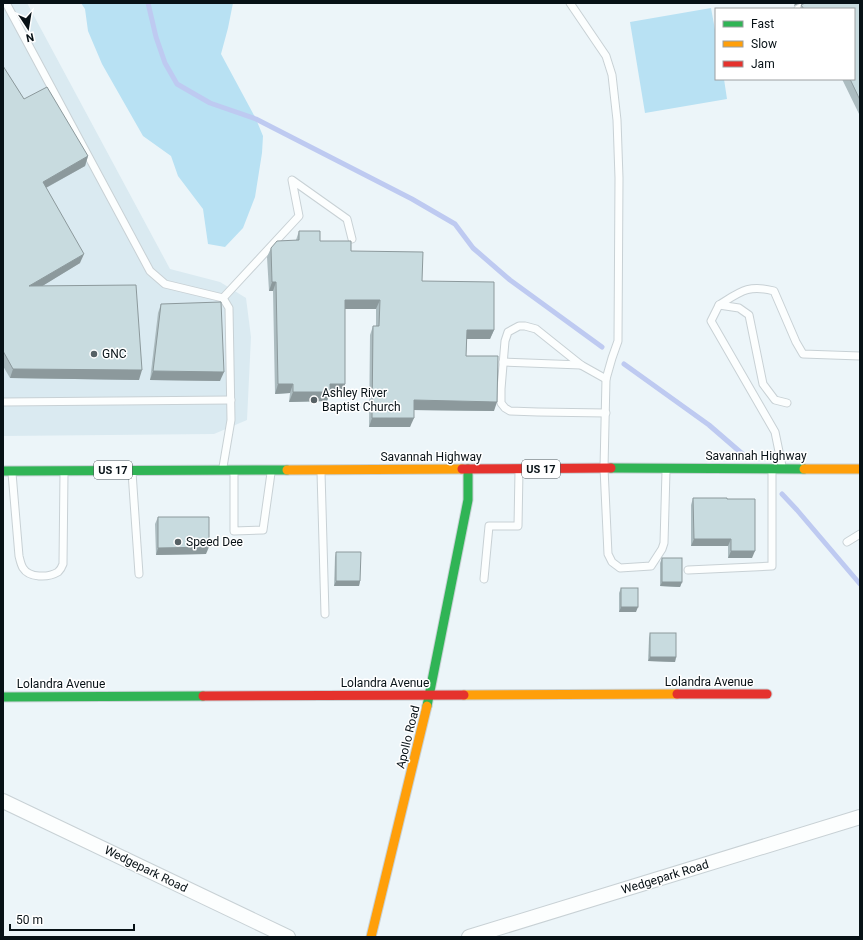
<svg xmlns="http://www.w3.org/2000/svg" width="863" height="940" font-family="Roboto,sans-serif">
	<rect width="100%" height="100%" fill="#ecf5f9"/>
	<polygon fill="#daeaf1" points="3,3 27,3 170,269 220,282 246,298 251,337 247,420 214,434 3,436"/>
	<g fill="#b8e1f3">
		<polygon points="81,3 233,3 228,28 221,54 256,119 263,136 262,153 255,197 243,228 225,247 208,244 203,209 178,176 171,156 143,136 102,64 88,31 85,9"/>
		<polygon points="711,8 716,35 716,79 724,79 727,99 645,113 630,22"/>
	</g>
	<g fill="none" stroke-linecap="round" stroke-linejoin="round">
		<g stroke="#becaf1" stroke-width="5">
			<polyline points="148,3 156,37 165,63 177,84 210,103 256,119 412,199 455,224 473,248 510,280 602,347"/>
			<polyline points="624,364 709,425 746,457"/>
			<polyline points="782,494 797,510 860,584"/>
		</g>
		<g stroke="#c8d1d5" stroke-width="9">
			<g id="lane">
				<polyline points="6,3 150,271 165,284 223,298 229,308 231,420 223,467"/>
				<polyline points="570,3 606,56 612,75 617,120 619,178 618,341 612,358 606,379 604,468 608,554 612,562 620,568 651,566 662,549 664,543 666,471"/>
				<polyline points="798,9 810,3"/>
				<polyline points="223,298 299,216 292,180 347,219 352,239"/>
				<polyline points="719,305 711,321 775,432 782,466"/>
				<polyline points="503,362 581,365"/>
				<polyline points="3,402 231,400"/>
				<path d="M787 403 775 400 763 384 749 315 739 308 719 305C740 292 748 284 774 291L796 342 803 354 860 356"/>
				<polyline points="606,413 538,412 510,411 505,408 501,403 501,389 505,341 508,332 519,326 525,326 536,329 581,365 606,379"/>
				<polyline points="132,472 139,574"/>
				<polyline points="234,472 234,531 263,530 271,473"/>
				<polyline points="321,472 325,614"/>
				<path d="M12 473 19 556C20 560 21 565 23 568 29 578 48 578 58 572 60 570 62 567 63 564L64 473"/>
				<polyline points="847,542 860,534"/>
				<polyline points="688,570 772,566 772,471"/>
				<polyline points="484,579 489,526 518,526 519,471"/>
			</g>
		</g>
		<g stroke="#c8d1d5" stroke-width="16">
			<g id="street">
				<polyline points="3,801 288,937"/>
				<polyline points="469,937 860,817"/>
			</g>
		</g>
		<g stroke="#c8d1d5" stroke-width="11">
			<g id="fast">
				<polyline points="611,468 804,469"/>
				<polyline points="3,471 287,470"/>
				<polyline points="3,697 203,696"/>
				<polyline points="427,706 468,500 468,469"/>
			</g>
		</g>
		<g stroke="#c8d1d5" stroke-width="11">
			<g id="slow">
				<polyline points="804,469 860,469"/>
				<polyline points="287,470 462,469"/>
				<polyline points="464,695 677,694"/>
				<polyline points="371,937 427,706"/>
			</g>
		</g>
		<g stroke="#c8d1d5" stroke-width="11">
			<g id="jam">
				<polyline points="462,469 611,468"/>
				<polyline points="677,694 767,694"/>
				<polyline points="203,696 464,695"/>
			</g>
		</g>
		<use href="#lane" stroke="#fcfefe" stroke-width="7"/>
		<use href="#street" stroke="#fcfefe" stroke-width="14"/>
		<use href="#fast" stroke="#30b455" stroke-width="9"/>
		<use href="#slow" stroke="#ff9f0a" stroke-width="9"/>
		<use href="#jam" stroke="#e5322d" stroke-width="9"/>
	</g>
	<g fill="#acbcc0">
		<polygon points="860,3 860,116 842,79 854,79 854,9 800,9 801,5"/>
		<polygon points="3,66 24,99 88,156 85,166 46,188 80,263 42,286 139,380 10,378 3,366"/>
		<polygon points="299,231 320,241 351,251 422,281 494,330 490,339 467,339 466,356 494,411 414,410 410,427 369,427 370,335 373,326 376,326 376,309 345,309 345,384 342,393 330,393 327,401 289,402 290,393 275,394 273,291 269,291 267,257 271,248 296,240"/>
		<polygon points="161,304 220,381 150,380 158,313"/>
		<polygon points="693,498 727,499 752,558 728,558 728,546 691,546 691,505"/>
		<polygon points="158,517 206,554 156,555 155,524"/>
		<polygon points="336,552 360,581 359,586 334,586 335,557"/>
		<polygon points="662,558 682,582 680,587 660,586 660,563"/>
		<polygon points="621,588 636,612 619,612 619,593"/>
		<polygon points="650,633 676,657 675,662 648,661 649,638"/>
	</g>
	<g fill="#8c999c">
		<polygon points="795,3 800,3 794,6"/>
		<polygon points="88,156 85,166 40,191 43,182"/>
		<polygon points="84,254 80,263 26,296 29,286"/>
		<polygon points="272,282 276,282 273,291 269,291"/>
		<polygon points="345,300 380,300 376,309 342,309"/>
		<polygon points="467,330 494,330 490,339 463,339"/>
		<polygon points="13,369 142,370 139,380 10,378"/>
		<polygon points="153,371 224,372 220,381 150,380"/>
		<polygon points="278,384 293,384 290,393 275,394"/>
		<polygon points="330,384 345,384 342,393 330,393 327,401 289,402 293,392"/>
		<polygon points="414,400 497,402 494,411 411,410"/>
		<polygon points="372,418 414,418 410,427 369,427"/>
		<polygon points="694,539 731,539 728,546 691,546"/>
		<polygon points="209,547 206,554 156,555 158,548"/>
		<polygon points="731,551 755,551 752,558 728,558"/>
		<polygon points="336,581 360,581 359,586 334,586"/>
		<polygon points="662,582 682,582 680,587 660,586"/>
		<polygon points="621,607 638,607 636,612 619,612"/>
		<polygon points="650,657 676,657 675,662 648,661"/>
	</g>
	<g fill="#c8dbdf" stroke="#8c999c">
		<polygon points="805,3 860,3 860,100 850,79 854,79 854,9 804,9 801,5"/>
		<polygon points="3,66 24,99 47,87 88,156 43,182 84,254 29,286 136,285 142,370 13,369 3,351"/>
		<polygon points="299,231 320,231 320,241 351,241 351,251 423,252 422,281 494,282 494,330 467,330 466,356 498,356 497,402 414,400 414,418 372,418 373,326 379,326 380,300 345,300 345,384 330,384 330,392 293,392 293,384 278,384 276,282 272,282 271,248 277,241 299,240"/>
		<polygon points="221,302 224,372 153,371 161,304"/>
		<polygon points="693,498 727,498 727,499 755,499 755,551 731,551 731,539 694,539"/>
		<polygon points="158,517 209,517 209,547 158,548"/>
		<polygon points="336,552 361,552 360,581 336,581"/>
		<rect x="662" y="558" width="20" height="24"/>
		<rect x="621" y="588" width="17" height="19"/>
		<rect x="650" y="633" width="26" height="24"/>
	</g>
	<g fill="#576165" stroke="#fff" stroke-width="1.5">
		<circle cx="94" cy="354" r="4"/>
		<circle cx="314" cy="400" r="4"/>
		<circle cx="178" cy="542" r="4"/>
	</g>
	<g text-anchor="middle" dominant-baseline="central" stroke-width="3" stroke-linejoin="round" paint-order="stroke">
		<g fill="#fff" stroke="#51585c" stroke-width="1">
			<rect x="522" y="460" width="38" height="18" rx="3"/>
			<rect x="94" y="461" width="38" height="18" rx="3"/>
		</g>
		<g font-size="11" font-weight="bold" fill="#071116">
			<text x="541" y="469">US 17</text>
			<text x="113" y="470">US 17</text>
		</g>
		<g font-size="12" fill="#071116" stroke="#fff" text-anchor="start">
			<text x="102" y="354">GNC</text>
			<text x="322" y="393">Ashley River<tspan x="322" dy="14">Baptist Church</tspan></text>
			<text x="186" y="542">Speed Dee</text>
		</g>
		<g font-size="12" fill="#071116" stroke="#fff">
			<text x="756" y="456">Savannah Highway</text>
			<text x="431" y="457">Savannah Highway</text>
			<text x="709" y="682">Lolandra Avenue</text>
			<text x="385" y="683">Lolandra Avenue</text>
			<text x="61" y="684">Lolandra Avenue</text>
			<text transform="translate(408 737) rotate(-76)">Apollo Road</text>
			<text transform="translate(146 869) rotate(26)">Wedgepark Road</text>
			<text transform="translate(665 877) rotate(-17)">Wedgepark Road</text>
		</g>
	</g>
	<rect width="863" height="940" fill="none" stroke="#071116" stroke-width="8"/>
	<rect x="715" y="8" width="140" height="72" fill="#ffffff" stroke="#9ca0a2"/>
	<rect x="723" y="21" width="20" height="6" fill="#30b455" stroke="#9ca0a2"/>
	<text x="751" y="28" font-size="12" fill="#071116">Fast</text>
	<rect x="723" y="41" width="20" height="6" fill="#ff9f0a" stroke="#9ca0a2"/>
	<text x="751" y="48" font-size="12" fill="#071116">Slow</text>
	<rect x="723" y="61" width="20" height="6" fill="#e5322d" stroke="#9ca0a2"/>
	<text x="751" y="68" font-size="12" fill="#071116">Jam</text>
	<g transform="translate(28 28) rotate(168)" stroke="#ffffff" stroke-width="3" paint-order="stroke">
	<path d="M0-3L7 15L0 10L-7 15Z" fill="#071116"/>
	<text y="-6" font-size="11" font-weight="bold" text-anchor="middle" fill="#071116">N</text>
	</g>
	<path d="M10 924v6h124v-6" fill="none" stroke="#071116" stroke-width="2"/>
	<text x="16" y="924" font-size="12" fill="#071116" stroke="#ffffff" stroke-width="3" paint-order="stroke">50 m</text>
</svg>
